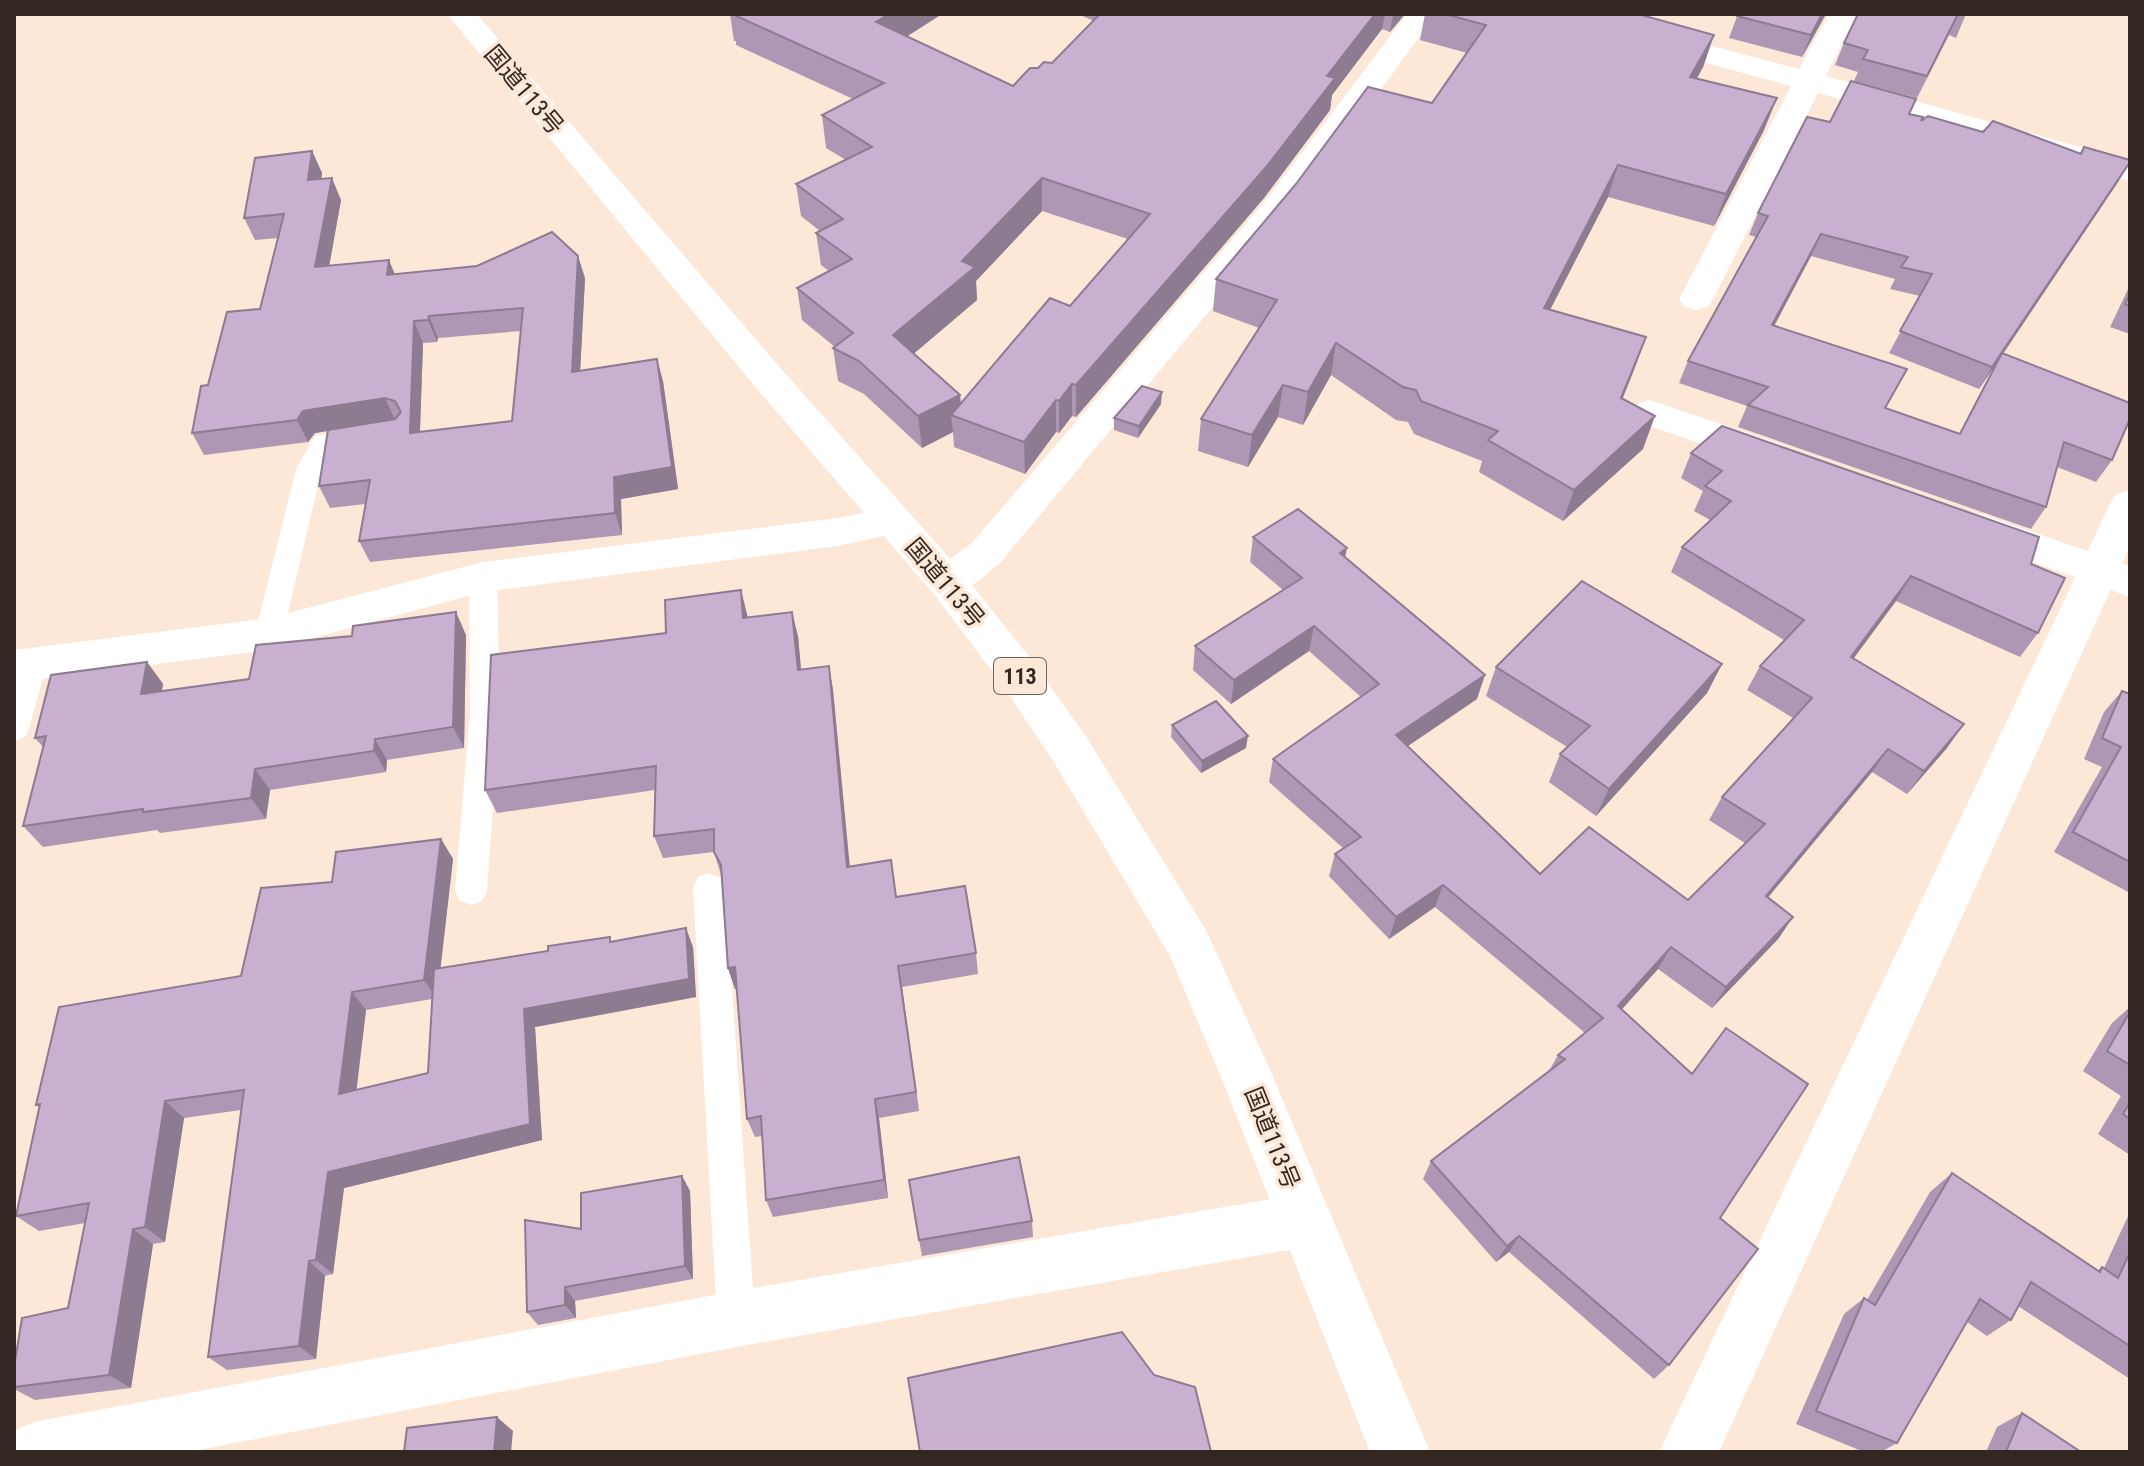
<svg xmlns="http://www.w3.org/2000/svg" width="2144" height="1466" font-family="'Roboto Condensed','Noto Sans JP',sans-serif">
	<rect width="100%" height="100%" fill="#fde7d7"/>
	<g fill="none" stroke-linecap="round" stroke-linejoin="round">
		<g fill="#fff" fill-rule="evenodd">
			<polygon points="366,426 375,429 379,435 375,441 333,449 322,469 283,634 279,642 269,645 259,642 255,634 296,469 315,436"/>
			<polygon points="483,567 493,570 497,577 500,712 487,891 482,901 471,905 460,901 455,891 470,712 469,577 473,570"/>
			<polygon points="32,653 42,656 47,664 29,729 25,737 14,741 14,676 22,656"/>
			<polygon points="709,873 720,877 725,887 755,1319 750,1333 736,1338 722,1333 717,1319 693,887 698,877"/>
		</g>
		<g fill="#fff" fill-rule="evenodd">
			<path d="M1407 14H1436L1290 214 1000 563C979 580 960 601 933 593L927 582 933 571 972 543 1266 200Z"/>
			<polygon points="1544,14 1591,14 1799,69 1829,14 1857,14 1826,76 2130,161 2130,181 1818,93 1713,299 1708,307 1696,310 1684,307 1679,299 1791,86 1548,20"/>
			<polygon points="1650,400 1783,445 1789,454 1783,463 1770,467 1637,422 1631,413 1637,404"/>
			<polygon points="893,507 907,511 913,521 907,531 838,546 483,592 269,650 14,682 14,650 269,618 483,562 838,518"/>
			<polygon points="1978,513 2130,566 2130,597 1964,537 1958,527 1964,517"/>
			<polygon points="1306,1193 1325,1201 1333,1220 1325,1239 1306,1247 736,1347 188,1452 14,1452 14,1431 34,1422 736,1291"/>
		</g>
		<polygon fill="#fff" fill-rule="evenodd" points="2130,490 2130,547 1719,1452 1659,1452 2110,504 2116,494"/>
		<polygon fill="#fff" fill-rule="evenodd" points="447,14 477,14 783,371 961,571 1031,659 1087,738 1206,930 1271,1072 1430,1452 1370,1452 1219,1072 1170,956 1055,764 1001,683 933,593 757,389"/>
	</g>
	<g fill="#ad97b4" fill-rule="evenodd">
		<path d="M730 14H942L906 37 1013 86 1038 68 1052 63 1094 21 1078 14H1405L1390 32 1382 29 1332 95 1330 110 1264 198 1076 417 1072 416 1059 433 1056 432 1025 474 954 447 953 432 922 448 864 394 838 381 833 348 835 347 802 320 797 288 829 271 821 265 816 233 820 231 801 216 796 184 846 160 826 148 822 115 853 99 736 45V41H734ZM1042 211 1128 239 1070 306 961 404 960 395 914 353 977 300 976 281Z"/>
		<polygon points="1425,14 1638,14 1714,35 1703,67 1697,79 1764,130 1714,226 1608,197 1550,310 1646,337 1622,399 1643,449 1563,521 1479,472 1482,461 1414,434 1408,422 1396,420 1331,375 1303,425 1278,417 1248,467 1198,451 1201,419 1259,328 1213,311 1216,279 1432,103 1467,53 1420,40"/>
		<polygon points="1738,14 1826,14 1802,57 1729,38"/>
		<polygon points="1858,14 1966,14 1956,38 1949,35 1917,98 1854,81 1858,72 1835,65 1844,43"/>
		<path d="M1909 114 1921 121 1983 132 2080 153 2084 147 2118 182 2003 354 2112 460 2096 482 2057 467 2046 507 2031 529 1738 427 1747 406 1679 383 1688 361 1756 237 1749 235 1758 213 1830 122ZM1811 256 1895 279 1890 289 1920 296 1889 353 1979 389 1994 367 1959 434 1885 408 1774 326Z"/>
		<path d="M312 151 322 173 321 179 341 200 329 266 395 274 585 278 580 370 663 381 678 489 621 499 622 535 370 562 359 541 365 504 330 508 319 486 327 431 315 433 308 442 204 455 192 433 208 385 260 309 278 238 255 240 244 218ZM521 331 512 421 420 432 423 343 437 342 438 338Z"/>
		<polygon points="2130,285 2130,334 2110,327"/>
		<polygon points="1161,404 1138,438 1114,430 1114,418"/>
		<polygon points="1691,453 2031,564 2038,633 2020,657 1896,601 1853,658 1947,748 1907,794 1872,772 1768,897 1793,917 1778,939 1712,1008 1658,969 1622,1009 1720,1218 1669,1365 1654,1379 1509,1252 1496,1262 1423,1179 1431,1161 1549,1071 1558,1055 1585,1033 1435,907 1389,939 1329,876 1335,854 1343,848 1269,782 1273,759 1361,697 1309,651 1231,704 1193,670 1195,646 1283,590 1250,562 1253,537 1345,557 1477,699 1408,746 1540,874 1688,900 1745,843 1709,820 1722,797 1793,718 1747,690 1760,666 1784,640 1671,572 1682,547 1710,520 1694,511 1703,491 1681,478"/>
		<polygon points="747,614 748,618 798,636 801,670 829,666 833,690 849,867 897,897 976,953 978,974 902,987 919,1111 879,1118 888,1198 773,1217 766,1200 762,1136 755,1137 747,1119 737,989 735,989 728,968 721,875 714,852 663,858 654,836 655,790 497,813 485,790 666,633"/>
		<polygon points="466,635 464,748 387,760 386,772 270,790 266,819 160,833 157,830 43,847 23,826 43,747 35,738 147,662 163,684 162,691 249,679"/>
		<polygon points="1722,664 1707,693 1596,816 1549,782 1560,754 1567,747 1486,696 1496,667"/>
		<polygon points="2122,691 2130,694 2130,889 2128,892 2054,852 2102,767 2084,759 2104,712"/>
		<polygon points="1172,725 1246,748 1201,773 1171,737"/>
		<path d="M441 839 453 859 440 968 612 942 693 947 696 997 535 1027 542 1140 344 1188 333 1274 325 1276 316 1359 227 1370 208 1357 241 1110 184 1118 165 1242 153 1244 131 1388 35 1400 14 1389V1367L68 1308 85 1223 39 1231 16 1216 39 1107 36 1105 241 976 332 882ZM432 999 428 1073 356 1090 366 1010Z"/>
		<polygon points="2130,1007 2130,1155 2098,1134 2121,1096 2083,1071 2112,1023"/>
		<polygon points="1952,1173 2098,1270 2102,1267 2104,1268 2130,1212 2130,1379 2018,1306 2011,1320 1987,1336 1967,1322 1897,1443 1881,1452 1864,1452 1796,1424 1844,1314 1864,1298 1867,1300 1930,1192"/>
		<polygon points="682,1176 690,1191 693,1279 575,1301 576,1318 538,1325 527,1312 581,1229"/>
		<polygon points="1032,1221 1033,1237 922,1256 919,1240"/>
		<polygon points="2022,1413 2081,1452 1986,1452 1997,1427"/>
	</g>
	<g fill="#8d7b92">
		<polygon points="889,14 942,14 879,54 876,22"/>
		<polygon points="1375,14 1385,14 1382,29 1332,95 1330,110 1264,198 1076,417 1076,385 1327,76"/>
		<polygon points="1393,14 1405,14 1390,32"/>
		<polygon points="1822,14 1826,14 1802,57 1811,35"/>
		<polygon points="1714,35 1703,67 1679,109 1690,77"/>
		<polygon points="1777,98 1764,130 1714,226 1726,194"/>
		<polygon points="312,151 322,173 318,202 308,180"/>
		<polygon points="2130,162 2118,182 1979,389 1992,367"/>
		<polygon points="1618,165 1608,197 1534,341 1544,308"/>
		<polygon points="332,178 341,200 325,289 315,267"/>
		<polygon points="1042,178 1042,211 976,281 977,300 897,368 893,335 962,261"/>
		<polygon points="1821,234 1811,256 1763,347 1772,325"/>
		<polygon points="578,256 585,278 579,394 572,372"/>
		<polygon points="389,260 398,282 387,275"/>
		<polygon points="429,316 438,338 437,342 428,320"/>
		<polygon points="414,321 423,343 419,455 410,433"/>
		<polygon points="1646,337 1634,370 1610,430 1621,398"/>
		<polygon points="1336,343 1331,375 1303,425 1308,392"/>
		<polygon points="657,359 663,381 678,489 621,499 622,535 615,513 614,477"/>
		<polygon points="1072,384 1072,416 1059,433 1059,401"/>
		<polygon points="1283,385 1278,417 1248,467 1252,435"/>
		<polygon points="1162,392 1161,404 1138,438 1139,426"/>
		<polygon points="960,395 962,419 951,415 953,432 922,448 918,416"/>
		<polygon points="385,398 395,420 315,433 308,442 297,420 303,411"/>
		<polygon points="1056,400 1056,432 1025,474 1024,442"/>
		<polygon points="1655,416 1643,449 1563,521 1574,490"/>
		<polygon points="1347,548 1342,573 1340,553"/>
		<polygon points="1911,576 1896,601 1837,681 1851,657"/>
		<polygon points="741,590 747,614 749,642 743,618"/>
		<polygon points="456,612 466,635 464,748 453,727"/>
		<polygon points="792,612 798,636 803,694 798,670"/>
		<polygon points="1314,626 1309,651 1231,704 1234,680"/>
		<polygon points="147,662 163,684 157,716 141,694"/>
		<polygon points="1722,664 1707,693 1596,816 1609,789"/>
		<polygon points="829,666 833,690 852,889 847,867"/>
		<polygon points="1485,675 1477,699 1390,758 1396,735"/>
		<polygon points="1964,724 1947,748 1907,794 1924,771"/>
		<polygon points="1248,736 1246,748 1201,773 1202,761"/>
		<polygon points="375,739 387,760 386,772 374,751"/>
		<polygon points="1888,749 1872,772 1751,918 1766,896"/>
		<polygon points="255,769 270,790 266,819 251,798"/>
		<polygon points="441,839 453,859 437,999 424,980"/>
		<polygon points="1443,885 1435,907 1389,939 1396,917"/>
		<polygon points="1793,917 1778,939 1712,1008 1726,987"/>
		<polygon points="686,928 693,947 696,997 535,1027 542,1140 344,1188 333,1274 316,1260 328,1172 524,1009"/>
		<polygon points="1671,947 1658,969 1606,1027 1618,1006"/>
		<polygon points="898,966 902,987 919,1111 916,1092"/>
		<polygon points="735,967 742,988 735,989 728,968"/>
		<polygon points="352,992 366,1010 354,1111 339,1094"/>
		<polygon points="875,1099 879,1118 888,1198 884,1180"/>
		<polygon points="165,1101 184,1118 165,1242 145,1227"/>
		<polygon points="682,1176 690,1191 693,1279 685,1266"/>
		<polygon points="133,1229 153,1244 131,1388 109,1375"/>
		<polygon points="1519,1236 1509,1252 1496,1262 1507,1246"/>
		<polygon points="309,1261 325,1276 316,1359 299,1346"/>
		<polygon points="565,1287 575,1301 576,1318 565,1305"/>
		<polygon points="497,1417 513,1431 511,1452 494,1452"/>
	</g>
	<g fill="#c9b0d1" stroke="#8d7b92" stroke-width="2" fill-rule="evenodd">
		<polygon points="732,14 889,14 876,22 1013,86 1030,68 1038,68 1044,62 1052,63 1100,14 1375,14 1327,76 1335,78 1267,166 1076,385 1072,384 1059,401 1056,400 1024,442 951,415 1050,298 1070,306 1150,214 1042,178 962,261 975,267 893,335 960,395 918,416 859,361 833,348 853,333 797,288 852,259 816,233 843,219 796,184 872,147 822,115 884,83"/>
		<polygon points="1445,14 1638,14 1714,35 1690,77 1777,98 1726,194 1618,165 1544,308 1646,337 1621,398 1655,416 1574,490 1488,440 1498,431 1421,401 1416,390 1403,387 1336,343 1308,392 1283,385 1252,435 1201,419 1277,300 1216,279 1296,184 1368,87 1432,103 1486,25"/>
		<polygon points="1738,14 1822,14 1811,35 1737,16"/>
		<polygon points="1858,14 1958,14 1927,76 1863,59 1868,50 1844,43"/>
		<polygon points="1851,81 1916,99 1909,114 1923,117 1921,121 1928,116 1983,132 1993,121 2081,154 2084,147 2130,160 2130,162 1992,367 1900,331 1932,274 1901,267 1908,257 1821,234 1772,325 1907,369 1885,408 1960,434 2002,353 2130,403 2130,419 2112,460 2064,442 2046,507 1748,405 1768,387 1688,361 1768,216 1758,213 1807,117 1830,122"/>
		<path d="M312 151 308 180 332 178 315 267 389 260 387 275 477 266 552 232 578 256 572 372 657 359 672 467 614 477 615 513 359 541 370 480 319 486 328 430 395 419 401 412 395 401 385 398 303 411 297 420 192 433 201 386 208 385 227 312 260 309 284 214 244 218 255 158ZM523 308 512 421 410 433 414 321 428 320 429 316Z"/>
		<polygon points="2130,293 2130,306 2125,304"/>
		<polygon points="1142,386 1162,392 1139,426 1114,418"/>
		<polygon points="1722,426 2039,537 2031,564 2065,578 2038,633 1911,576 1851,657 1964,724 1924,771 1888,749 1766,896 1793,917 1726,987 1671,947 1618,1006 1692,1074 1726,1028 1808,1084 1720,1218 1758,1249 1669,1365 1519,1236 1507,1246 1431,1161 1565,1059 1558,1055 1603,1018 1443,885 1396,917 1335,854 1361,837 1273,759 1379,684 1314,626 1234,680 1195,646 1302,578 1253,537 1298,509 1347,548 1340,553 1485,675 1396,735 1540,874 1589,827 1688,900 1765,824 1722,797 1812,698 1760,666 1804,620 1682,547 1731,501 1705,486 1722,471 1691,453"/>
		<polygon points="1582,581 1722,664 1609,789 1560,754 1590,726 1496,667"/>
		<polygon points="741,590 743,618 792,612 798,670 829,666 847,867 891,860 896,897 965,886 976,953 898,966 916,1092 875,1099 884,1180 766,1200 761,1116 747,1119 735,967 728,968 721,865 714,852 714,829 654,836 656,766 485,790 491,655 666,633 665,600"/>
		<polygon points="456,612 453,727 375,739 374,751 255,769 251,798 143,812 143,809 23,826 46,736 35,738 51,675 147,662 141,694 249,679 256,645 352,636 353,626"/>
		<polygon points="2122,691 2130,694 2130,862 2073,832 2121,747 2102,738"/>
		<polygon points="1216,701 1248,736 1202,761 1172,725"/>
		<polygon points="441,839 424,980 352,992 339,1094 428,1073 434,969 548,951 548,946 610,937 610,942 686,928 689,979 524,1009 530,1124 328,1172 316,1260 309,1261 299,1346 208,1357 244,1090 165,1101 145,1227 133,1229 109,1375 14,1387 14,1367 22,1318 68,1308 89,1203 16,1216 40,1104 36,1105 59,1007 241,976 261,888 332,882 336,852"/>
		<polygon points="2130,1012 2130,1065 2107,1051"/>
		<polygon points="2130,1102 2130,1119 2123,1114"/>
		<polygon points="1019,1157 1032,1221 919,1240 909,1180"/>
		<polygon points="1952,1173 2100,1272 2102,1267 2118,1278 2130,1252 2130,1346 2031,1282 2011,1320 1980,1299 1897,1443 1816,1411 1864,1298 1875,1305"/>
		<polygon points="682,1176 685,1266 565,1287 565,1305 527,1312 525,1220 581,1229 581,1193"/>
		<polygon points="1122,1332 1154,1375 1195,1387 1211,1452 920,1452 908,1378"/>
		<polygon points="2022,1413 2081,1452 2006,1452"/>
		<polygon points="497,1417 494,1452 404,1452 407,1428"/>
	</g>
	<g text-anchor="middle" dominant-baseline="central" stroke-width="7" stroke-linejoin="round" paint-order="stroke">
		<rect fill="#fde7d7" stroke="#6f6158" stroke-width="2" x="994" y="658" width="52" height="36" rx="6"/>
		<g font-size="22" font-weight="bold" fill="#322821">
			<text x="1020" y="676">113</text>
		</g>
		<g font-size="24" fill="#322821" stroke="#fde7d7">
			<text transform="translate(524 90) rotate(50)">国道113号</text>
			<text transform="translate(945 583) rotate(50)">国道113号</text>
			<text transform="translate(1272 1138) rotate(68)">国道113号</text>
		</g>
	</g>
	<rect width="2144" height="1466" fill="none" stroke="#322821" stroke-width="32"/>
</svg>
